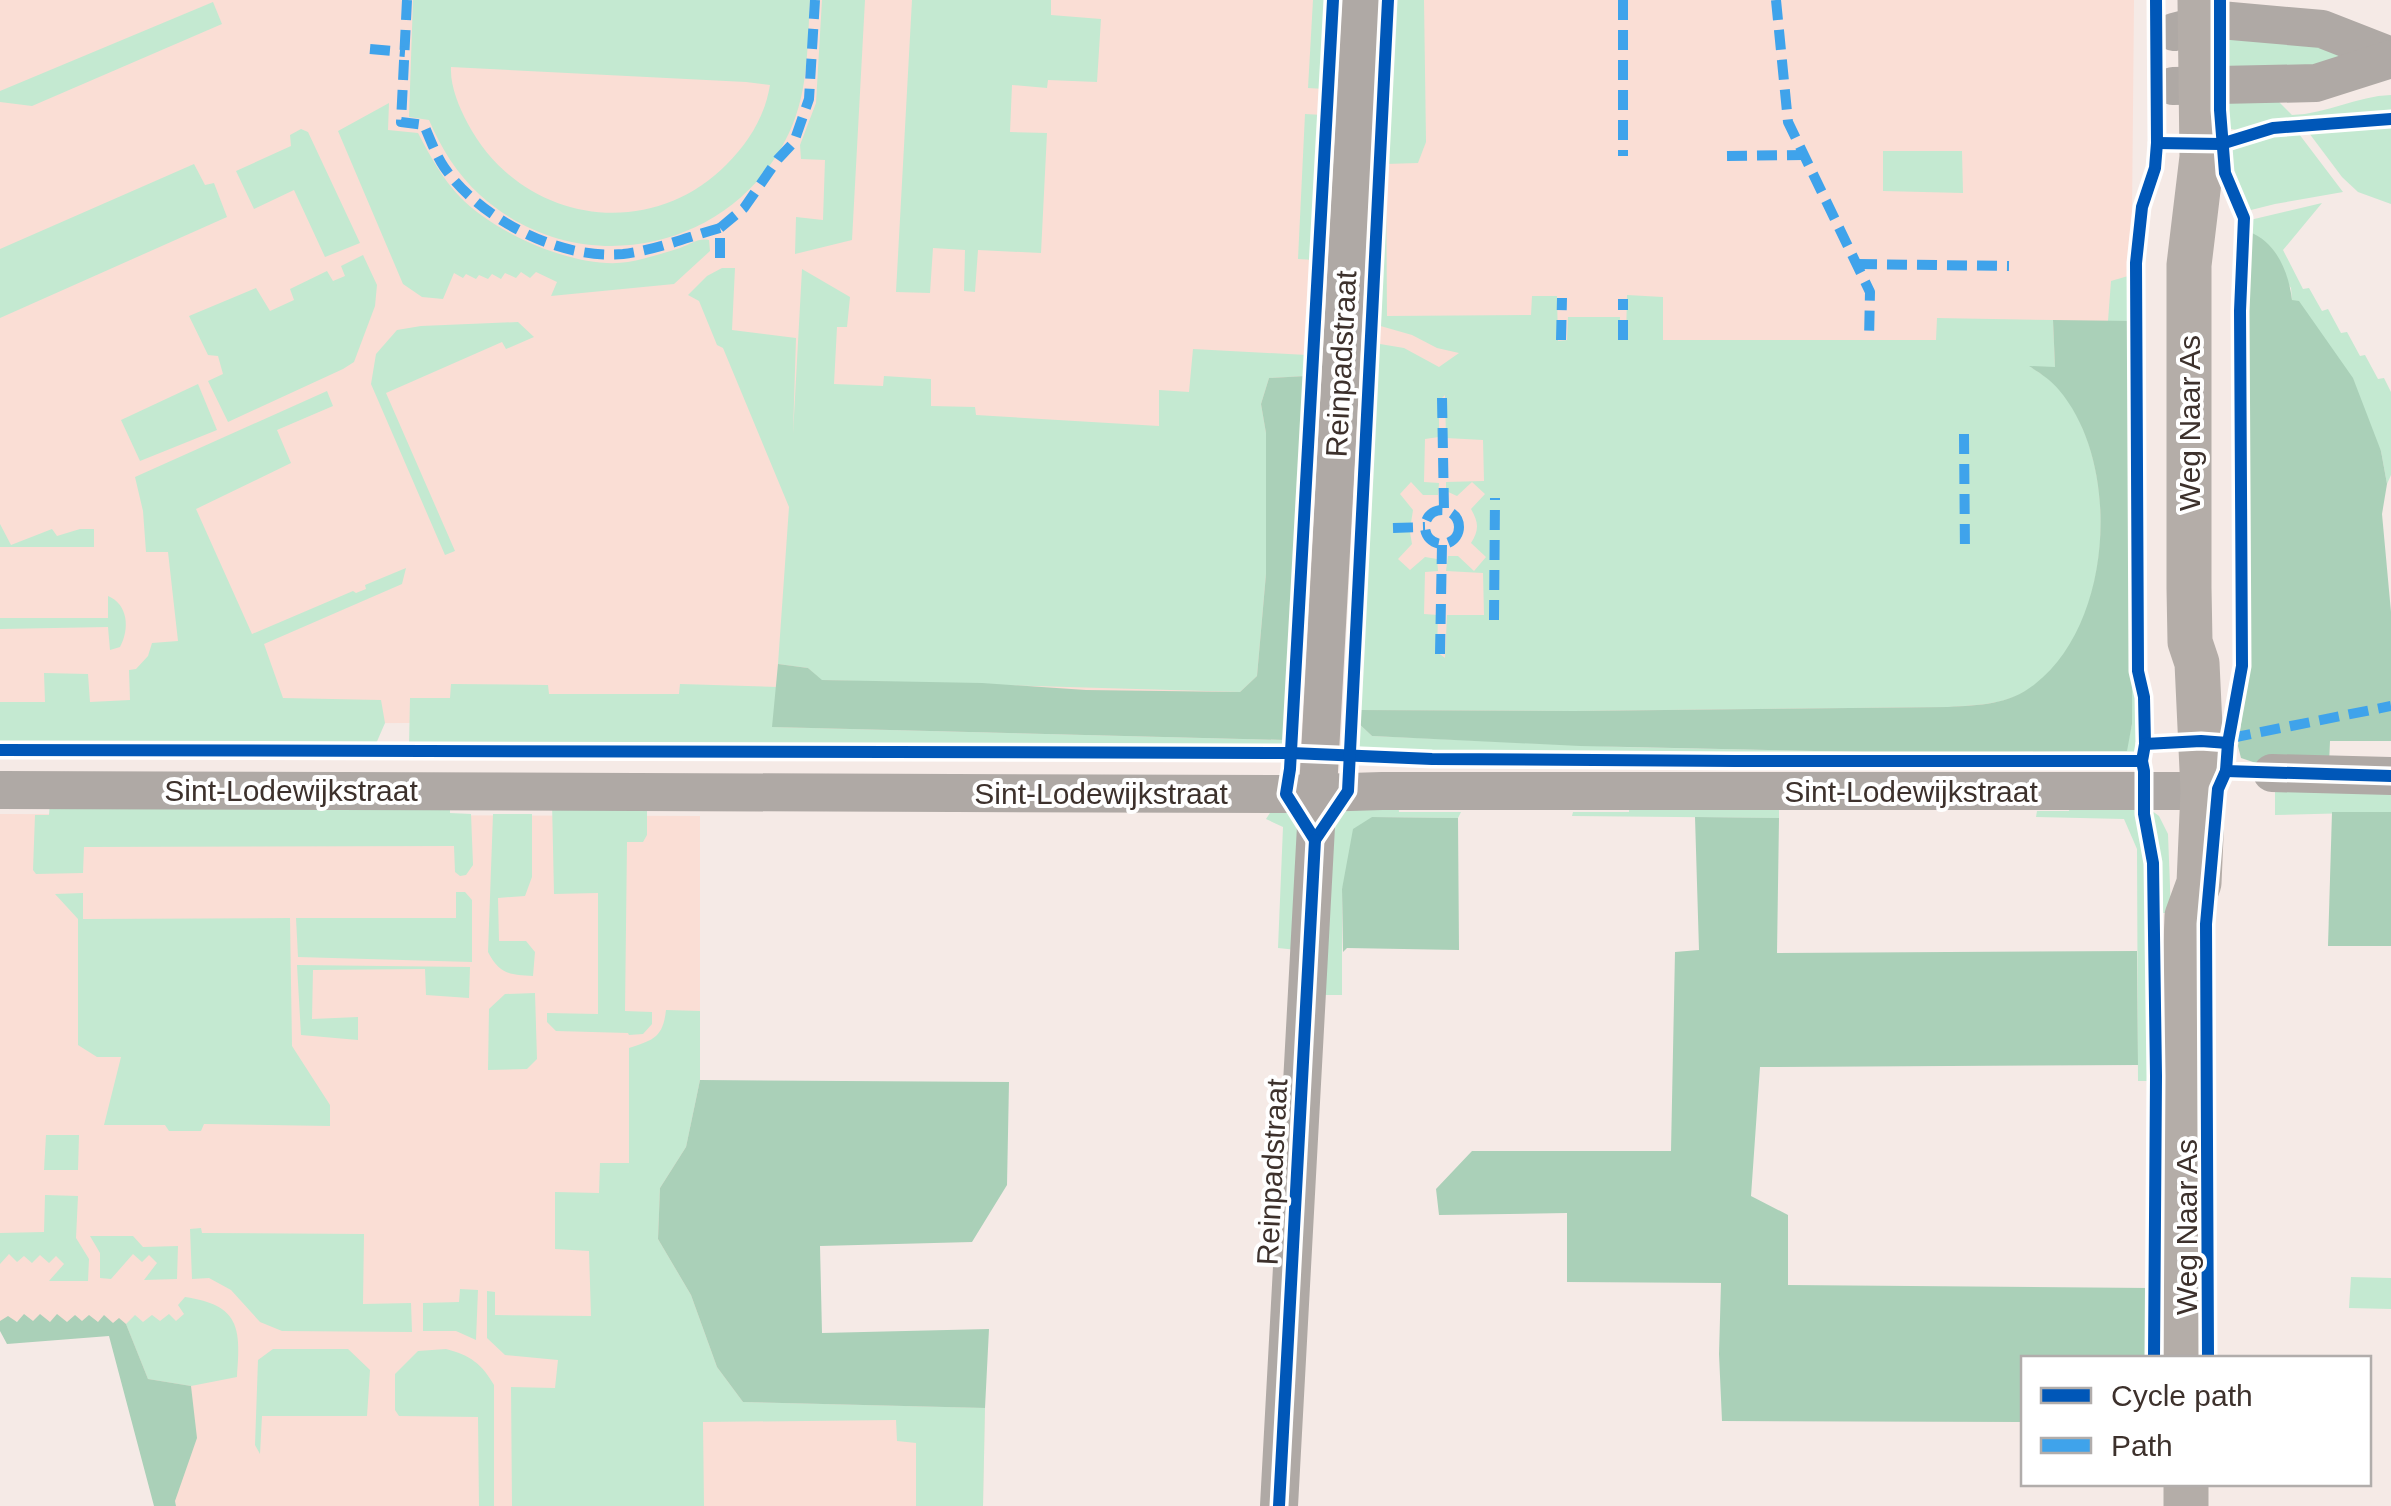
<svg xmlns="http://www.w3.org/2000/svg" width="2391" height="1506" font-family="Arial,sans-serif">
	<rect width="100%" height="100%" fill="#f5eae6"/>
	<g fill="#faded5">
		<polygon points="0,0 1325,0 1285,740 900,730 408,723 0,725"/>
		<polygon points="1395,0 2134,0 2131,327 2132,724 1358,716 1363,576"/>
		<polygon points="0,814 700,816 700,1080 686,1147 743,1402 985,1408 983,1506 176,1506 148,1379 113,1323 0,1321"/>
	</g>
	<g fill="#c4e9d1" fill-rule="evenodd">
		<path d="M413 0H810C807 49 809 97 785 141 725 255 575 281 480 195 457 174 441 148 429 120L409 117ZM451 67 746 82 770 85C765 116 749 142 727 164 649 244 520 222 468 124 459 107 450 86 451 67Z"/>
		<polygon points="822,0 865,0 852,240 795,254 796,217 823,220 825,160 801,159 800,145 816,103"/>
		<polygon points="912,0 1051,0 1051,15 1101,19 1097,82 1048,80 1047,88 1012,85 1010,132 1047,133 1041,253 978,250 975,292 964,291 965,250 933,248 930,293 896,292"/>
		<polygon points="1313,0 1330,0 1325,89 1308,88"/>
		<polygon points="1392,0 1424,0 1426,142 1418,163 1386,164"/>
		<polygon points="213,2 222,24 32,106 0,102 0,91"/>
		<polygon points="2227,35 2342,50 2343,61 2226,76"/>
		<path d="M2272 95 2292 115C2327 114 2357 96 2391 95V113L2270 121 2237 130 2226 128V105L2238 97Z"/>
		<path d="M389 103 388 130 418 133C430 156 442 178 460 197 496 234 577 270 628 262 645 259 664 253 680 248 691 244 698 238 709 240L710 251 674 284 551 296 557 282 536 272 530 278 521 272 516 278 505 273 501 279 492 274 488 279 479 275 476 279 466 274 463 278 454 273 443 299 422 297 403 284 338 131Z"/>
		<polygon points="1305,114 1323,115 1315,260 1298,259"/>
		<polygon points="2391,124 2391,204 2358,192 2342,177 2306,129"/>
		<polygon points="301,129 308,132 360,243 325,257 294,190 254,209 236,171 291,146 290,135"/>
		<polygon points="2296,130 2343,192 2275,204 2247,211 2229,173 2228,146 2275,132"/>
		<polygon points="1883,151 1962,151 1963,193 1883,191"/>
		<polygon points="194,164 205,185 214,183 227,217 0,318 0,249"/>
		<path d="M1386 166 1387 316 1531 315 1532 296H1557L1558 341 1567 340 1568 317H1620L1619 340H1626L1627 295 1663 297V340H1936L1937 318 2053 320 2055 367H2031C2042 374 2053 381 2061 391 2121 466 2114 624 2035 685 2009 705 1980 705 1948 707L1575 711 1357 710 1374 343 1404 348 1439 367 1459 353 1437 348 1412 335 1377 325ZM1445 395 1446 438 1483 440 1484 481 1446 482V491L1457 496 1472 482 1485 494 1471 509C1479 523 1479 530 1471 543L1486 557 1474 571 1458 556H1448L1446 571 1483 573 1484 615H1447L1445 658 1437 652 1438 615 1424 614 1425 572 1438 571 1437 559 1425 557 1410 570 1398 559 1412 544 1410 532H1393L1394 523H1411L1413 510 1400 494 1411 482 1423 495H1438L1439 483 1424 482 1425 439 1439 437V401Z"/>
		<polygon points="2322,203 2283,250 2303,289 2309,288 2322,311 2328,309 2341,333 2347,332 2360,356 2365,355 2378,379 2384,378 2391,392 2391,475 2387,484 2381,451 2292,300 2291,288 2249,232 2250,220"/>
		<polygon points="363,255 377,285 375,306 354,362 343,369 228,422 208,381 223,374 218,356 208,355 189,316 256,288 270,311 294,300 290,289 327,271 333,281 345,276 341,266"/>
		<polygon points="722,268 735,268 732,330 796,338 793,434 802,269 850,297 847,327 837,327 834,384 883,386 884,376 931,379 931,406 975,407 976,415 1159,426 1159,390 1189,392 1193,349 1307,355 1306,376 1269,378 1261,404 1266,433 1266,574 1257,676 1240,692 821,680 808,668 778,664 789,507 723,348 717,345 699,301 688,295 707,276"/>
		<polygon points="2128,276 2133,276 2134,321 2108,321 2111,281"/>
		<polygon points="518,322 534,337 506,349 502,342 386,393 455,551 445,555 371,384 376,354 397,330 421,326"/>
		<polygon points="198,384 217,430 140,461 121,420"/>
		<polygon points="327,391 333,406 277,430 291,463 196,509 252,634 353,591 356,593 366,589 365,585 406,568 402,584 264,644 283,698 381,700 385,723 375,746 0,744 0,702 45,702 44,673 88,674 90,702 130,700 129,670 136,669 148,656 152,643 178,641 168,552 146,552 143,511 135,477"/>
		<polygon points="0,524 11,545 52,529 57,536 80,529 94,529 94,547 0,547"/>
		<path d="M108 596C128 604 130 629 120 647L110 650 108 627 0 629V618H108Z"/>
		<path d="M2132 670 2140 701V752L2137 755H1436L1361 750C1352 742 1355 732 1356 721L1372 736 1622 747 1913 753 2126 751 2132 724Z"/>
		<polygon points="451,684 548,685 549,694 679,694 680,684 777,687 773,727 1285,740 1283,746 1251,747 409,746 410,698 450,698"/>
		<polygon points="2275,791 2391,791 2391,812 2275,815"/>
		<polygon points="50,801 450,802 450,813 471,814 473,865 466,875 460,876 455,872 454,846 84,847 83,873 36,874 33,870 35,815 49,815"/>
		<path d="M1398 801 1399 812H1461L1458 818 1372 817 1342 889V995H1320L1329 832C1349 800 1363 802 1398 801Z"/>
		<polygon points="1629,801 1779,801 1779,818 1572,816 1573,812 1629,812"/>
		<polygon points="552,802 647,802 647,835 643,842 627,842 625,1011 652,1012 652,1024 643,1034 629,1035 628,1033 556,1031 547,1022 547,1013 598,1014 598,893 554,894"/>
		<polygon points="2070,802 2139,805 2140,824 2149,865 2150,1081 2138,1081 2137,849 2124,819 2036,817 2037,811 2069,811"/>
		<polygon points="1275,805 1287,811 1299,823 1297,950 1278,948 1283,827 1266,819"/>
		<polygon points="2148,808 2159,816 2168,834 2171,913 2159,913 2159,861"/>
		<path d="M493 814H532V877L525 896 498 898 499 941H526L535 952 533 976C509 974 500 975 488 952Z"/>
		<polygon points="456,892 465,892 472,900 472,962 298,957 296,918 456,918"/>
		<polygon points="83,893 83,919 290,918 292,1046 330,1105 330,1126 204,1124 201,1131 169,1131 165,1125 104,1125 121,1057 97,1057 78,1045 78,919 55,894"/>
		<polygon points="297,965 470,967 469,998 426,995 425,969 313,970 312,1019 358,1017 358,1040 301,1035"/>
		<polygon points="535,993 537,1059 527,1069 488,1070 489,1009 505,994"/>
		<path d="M666 1010 700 1011V1080L686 1147 660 1188 658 1239 691 1295 717 1367 743 1402 985 1408 983 1506H916V1443L897 1441 896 1420 703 1422 704 1506H512L511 1387 555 1388 558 1360 505 1355 487 1338V1291L495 1292V1315L591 1316 589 1251 555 1249V1192L599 1193 600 1163H629V1048C653 1040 663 1038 666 1010Z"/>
		<polygon points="46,1135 79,1135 78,1170 44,1170"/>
		<polygon points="45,1195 78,1196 76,1238 89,1259 88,1281 49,1281 64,1264 56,1256 49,1263 40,1255 32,1263 24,1256 17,1262 9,1254 0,1264 0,1233 44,1232"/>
		<polygon points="201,1228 202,1233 364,1234 363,1304 411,1303 412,1332 282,1331 260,1322 231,1290 209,1278 192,1279 190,1229"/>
		<polygon points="90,1236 133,1236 143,1247 178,1246 177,1279 144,1280 157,1263 149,1255 142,1262 133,1254 111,1279 100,1278 100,1253"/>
		<polygon points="2351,1277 2391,1278 2391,1309 2349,1308"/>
		<polygon points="460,1289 478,1290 476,1340 456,1331 423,1331 423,1303 459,1302"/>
		<path d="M185 1297C240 1305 241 1328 237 1377L191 1386 148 1379 126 1324 135 1315 143 1322 152 1315 160 1321 169 1314 176 1321 184 1314 178 1305Z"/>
		<polygon points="273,1349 348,1349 370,1370 367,1416 262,1416 260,1454 255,1445 258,1360"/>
		<path d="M446 1349C470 1355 482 1364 494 1385V1506H479L478 1417 399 1416 395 1410V1374L418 1351Z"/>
	</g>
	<g fill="#aad0b8">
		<path d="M2249 232C2276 241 2289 273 2292 300L2299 301 2353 378 2381 451 2387 484 2382 514 2391 612V741H2330L2329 764H2259L2241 758 2238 746 2249 663 2247 382Z"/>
		<path d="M2053 320 2134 321 2132 724 2127 751 1913 753 1580 746 1372 736 1356 721 1357 710 1575 711 1948 707C1980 705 2009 705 2035 684 2113 624 2122 464 2059 390 2051 380 2040 373 2029 366L2055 367Z"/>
		<polygon points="1306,376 1285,740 772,727 778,664 808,668 822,680 982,683 1086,690 1240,692 1257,676 1266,574 1266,433 1261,404 1269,378"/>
		<polygon points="2332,812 2391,812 2391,946 2328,946"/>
		<polygon points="1372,817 1458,818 1459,950 1347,948 1343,952 1342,889 1353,829"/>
		<polygon points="1695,817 1779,818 1777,953 2137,951 2138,1065 1760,1067 1751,1196 1788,1215 1788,1285 2149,1288 2149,1358 2024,1358 2023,1422 1722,1421 1719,1354 1721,1283 1567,1282 1567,1213 1439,1215 1436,1189 1472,1151 1671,1151 1675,952 1699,950"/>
		<polygon points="700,1080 1009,1082 1007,1185 972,1242 820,1246 822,1333 989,1329 985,1408 743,1402 717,1367 691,1295 658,1239 660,1188 686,1147"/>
		<polygon points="24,1314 33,1321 40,1314 50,1322 57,1314 67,1322 75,1315 82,1321 89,1315 98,1322 104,1315 113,1323 119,1318 126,1324 148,1379 191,1386 197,1438 175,1501 176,1506 154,1506 109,1336 7,1344 0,1331 0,1321 8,1316 17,1322"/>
	</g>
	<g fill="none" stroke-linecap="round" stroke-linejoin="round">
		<g stroke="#afa9a5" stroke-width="38">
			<polyline points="2174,32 2220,20 2322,29 2391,56"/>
			<polyline points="2173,86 2316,83 2391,59"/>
			<polyline points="2272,773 2391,776"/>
			<polyline points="0,790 1286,794 1382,791 2203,791"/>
			<polyline points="1279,1506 1361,0"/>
		</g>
		<g stroke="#b4ada8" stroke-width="45">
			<polyline points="2186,1358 2186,943 2187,916 2199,883 2203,791 2197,663 2190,642 2189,588 2189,265 2202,157 2200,0"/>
			<polyline points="2186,1506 2186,1484"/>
		</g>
		<g stroke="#3fa3eb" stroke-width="10" stroke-dasharray="20 10" stroke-linecap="butt">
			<path d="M407 0 401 122 424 125C430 139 436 155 444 167 480 219 559 260 623 254 656 250 688 237 720 228"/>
			<polyline points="1623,0 1623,156"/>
			<polyline points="1776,0 1788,122 1870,292 1869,340"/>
			<polyline points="370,49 405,52"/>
			<polyline points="1727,156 1803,155"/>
			<polyline points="720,258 720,228 744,208 778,159 794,142 809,99 815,0"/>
			<polyline points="1857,264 2009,266"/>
			<polyline points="1561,340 1562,298"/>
			<polyline points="1623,340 1623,299"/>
			<polyline points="1442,398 1444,510"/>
			<polyline points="1964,434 1965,553"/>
			<circle cx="1442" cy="527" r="17"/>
			<polyline points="1393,528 1425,527"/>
			<polyline points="1494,620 1495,498"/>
			<polyline points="1440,654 1442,545"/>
			<polyline points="2231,738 2391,706"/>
		</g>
		<g stroke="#fff" stroke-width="19">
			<g id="cycleway">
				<polyline points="2220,0 2220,110 2225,173 2244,218 2240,311 2242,666 2228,743 2226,771 2391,776"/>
				<polyline points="2157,143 2221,144 2273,128 2391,119"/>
				<polyline points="2145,744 2144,697 2138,671 2136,263 2142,207 2155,168 2157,143 2156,0"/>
				<polyline points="0,750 1291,753 1432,759 1735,761 2142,761"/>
				<polyline points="1315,840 1348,791 1388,0"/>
				<polyline points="1315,840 1286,794 1290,769 1333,0"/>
				<polyline points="2154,1358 2156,1076 2153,863 2144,814 2144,771 2142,761 2145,744 2201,741 2228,743"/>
				<polyline points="2208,1358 2206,924 2218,789 2226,771"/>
				<polyline points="1279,1506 1315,840"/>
			</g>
		</g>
		<use href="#cycleway" stroke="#0057b8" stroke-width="12"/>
	</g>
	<g text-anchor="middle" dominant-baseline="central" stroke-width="8" stroke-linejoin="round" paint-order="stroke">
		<g font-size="30" fill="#3d312c" stroke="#fff">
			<text transform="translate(1341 364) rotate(-87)">Reinpadstraat</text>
			<text transform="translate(2189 423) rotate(-90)">Weg Naar As</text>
			<text x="291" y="790">Sint-Lodewijkstraat</text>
			<text x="1911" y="791">Sint-Lodewijkstraat</text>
			<text x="1101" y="793">Sint-Lodewijkstraat</text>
			<text transform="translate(1272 1172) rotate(-87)">Reinpadstraat</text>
			<text transform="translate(2186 1227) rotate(-90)">Weg Naar As</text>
		</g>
	</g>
	<rect x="2021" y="1356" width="350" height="130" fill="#ffffff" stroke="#b1adab" stroke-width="2.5"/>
	<rect x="2041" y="1388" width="50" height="15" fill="#0057b8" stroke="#b1adab" stroke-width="2.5"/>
	<text x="2111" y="1406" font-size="30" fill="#3d312c">Cycle path</text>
	<rect x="2041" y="1438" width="50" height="15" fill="#3fa3eb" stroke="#b1adab" stroke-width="2.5"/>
	<text x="2111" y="1456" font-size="30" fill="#3d312c">Path</text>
</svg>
